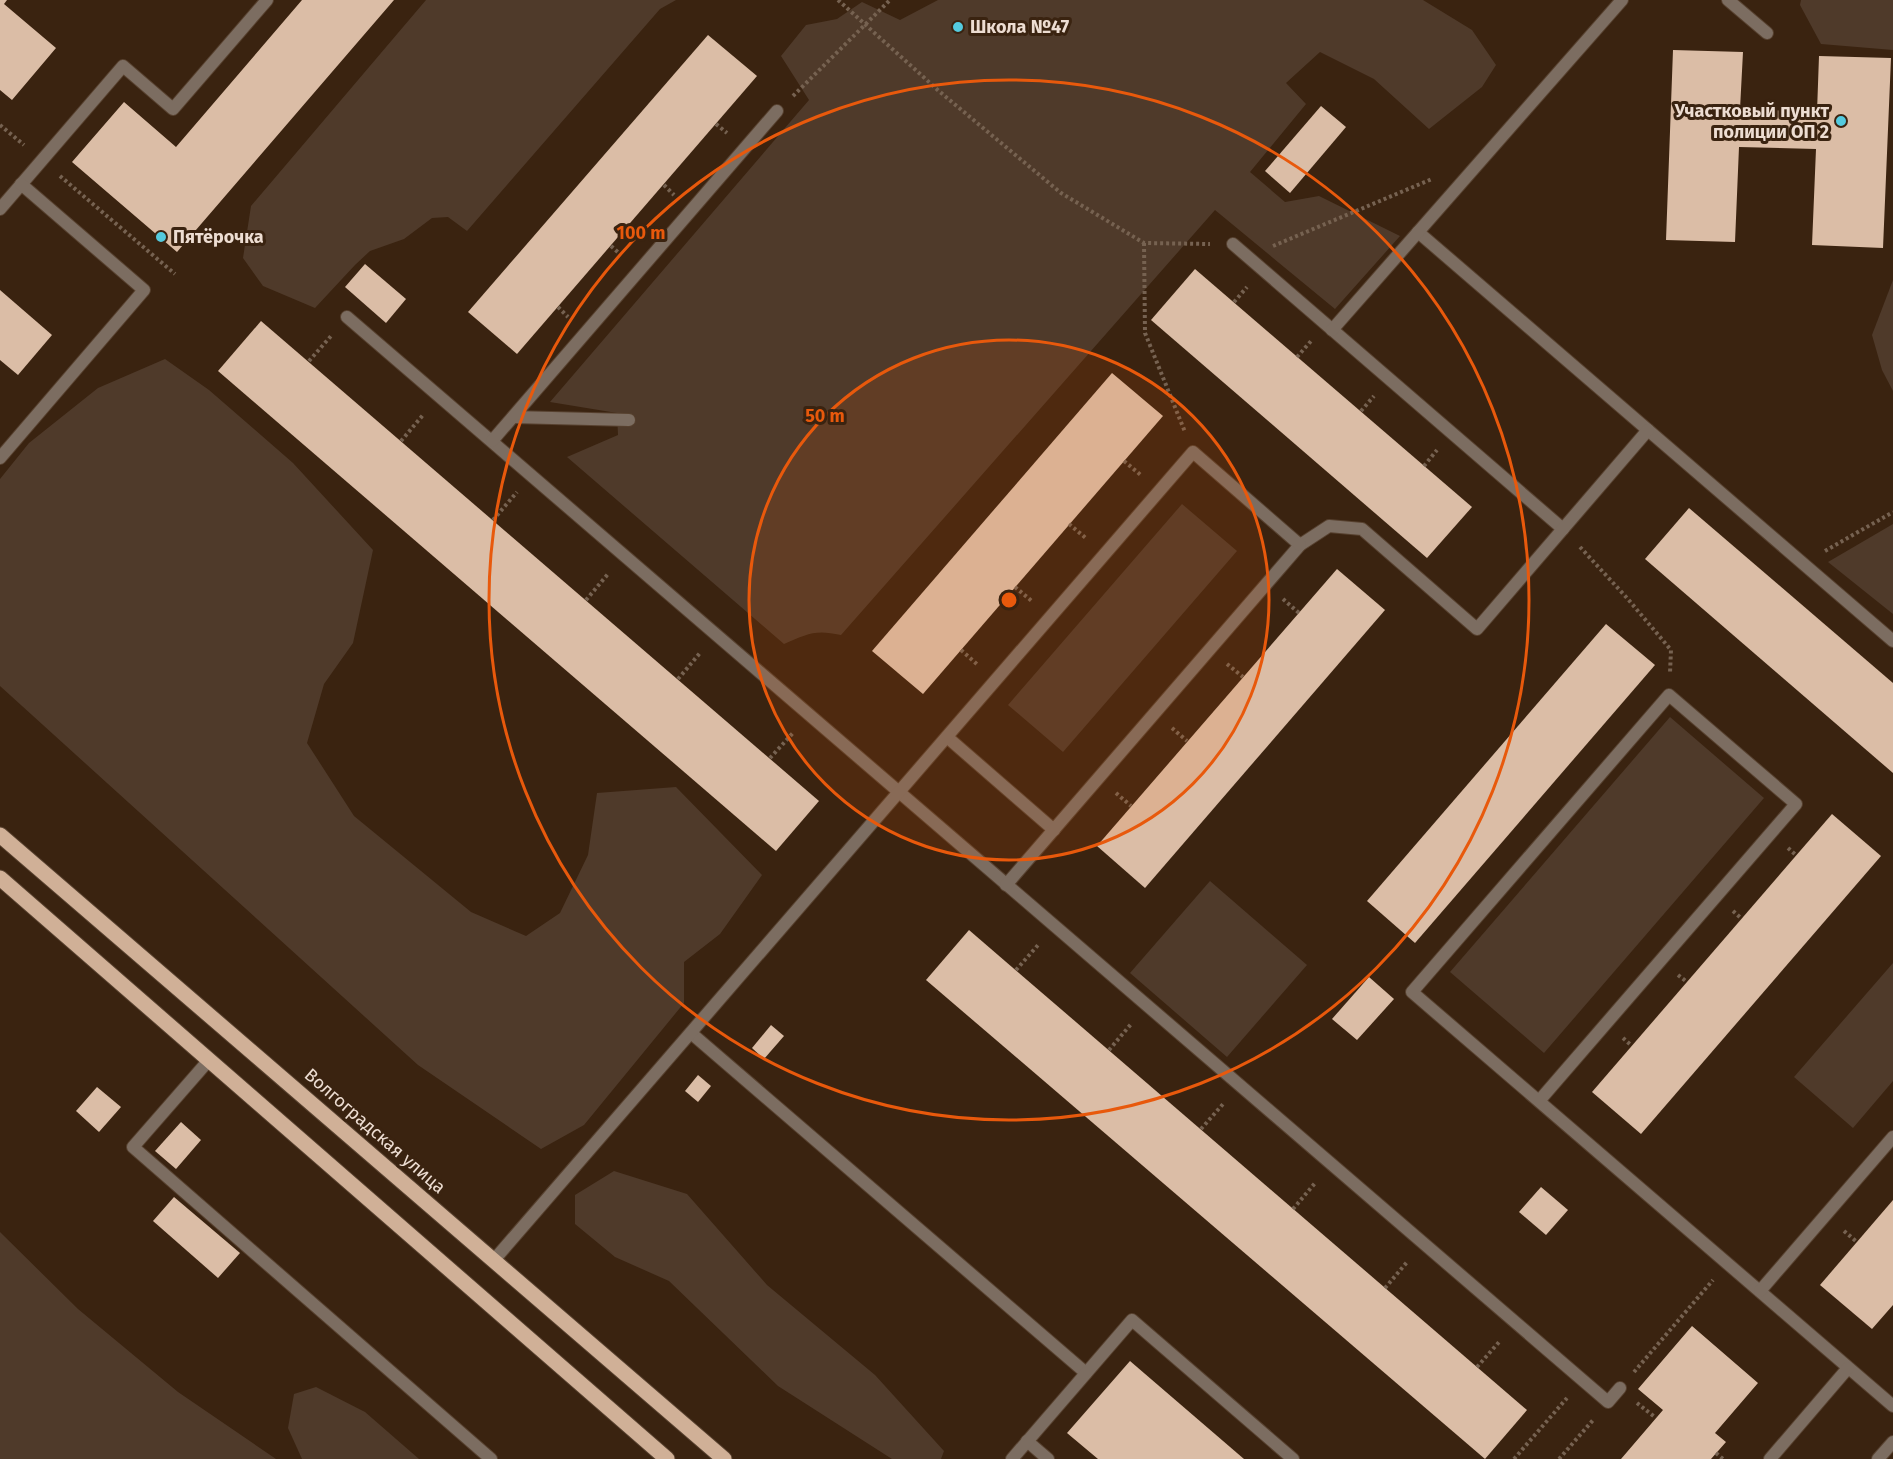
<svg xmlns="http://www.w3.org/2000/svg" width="1893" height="1459" viewBox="0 0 1893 1459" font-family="'Fira Sans',sans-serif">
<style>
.green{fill:#4f3a2a}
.building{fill:#dbbda6}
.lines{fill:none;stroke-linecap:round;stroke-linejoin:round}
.service-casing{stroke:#57412f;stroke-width:14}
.minor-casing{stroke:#57412f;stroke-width:14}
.primary-casing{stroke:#57412f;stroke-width:17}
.path{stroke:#766251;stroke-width:4;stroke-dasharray:3 3;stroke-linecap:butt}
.service{stroke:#7c6d61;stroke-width:12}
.minor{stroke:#7c6d61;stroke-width:12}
.primary{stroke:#d0b097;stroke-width:15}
.ring{fill:none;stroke:#e8590c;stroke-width:3}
.poi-dot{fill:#54cade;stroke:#3a2310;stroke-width:2}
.labels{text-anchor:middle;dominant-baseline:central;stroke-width:6;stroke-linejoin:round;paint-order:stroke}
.poi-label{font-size:18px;font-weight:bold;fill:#edddd2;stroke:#3a2310;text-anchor:start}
.street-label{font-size:18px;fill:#edddd2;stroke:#3a2310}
.centre{fill:#e8590c;stroke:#3a2310;stroke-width:3}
.ring-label{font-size:18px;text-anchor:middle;font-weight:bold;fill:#e8590c;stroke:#3a2310;stroke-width:6;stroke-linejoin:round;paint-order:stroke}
</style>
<rect width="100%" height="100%" fill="#3a2310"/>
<!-- green -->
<g class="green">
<path d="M426 0H676L660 9 467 231 448 217 432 218 404 239 370 251 355 265 315 308 263 286 243 258 251 206Z"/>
<path d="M938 0H1423L1472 30 1496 65 1482 87 1429 129 1374 79 1320 52 1286 83 1306 104 1250 172 1285 202 1319 196 1400 236 1335 309 1215 210 841 635C815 629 807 634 784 644L567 457 618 435 617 413 550 402 809 100 781 56 806 25 837 19 862 2 900 20Z"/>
<path d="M1801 0H1893V50L1821 44 1800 5Z"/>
<path d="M1893 280V391L1882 370 1872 335Z"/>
<path d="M165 359 209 390 293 463 373 550 353 643 324 684 307 743 354 816 471 912 526 936 560 913 588 855 597 793 676 787 762 875 720 934 684 962V1003L584 1125 541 1149 418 1065 0 686V479L29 443 98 388Z"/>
<path d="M1182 504 1237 551 1063 752 1008 705Z"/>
<path d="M1893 524V614L1828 562Z"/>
<path d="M1670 717 1764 798 1544 1053 1450 972Z"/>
<path d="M1210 881 1307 965 1227 1057 1130 973Z"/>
<path d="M1893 963V1081L1853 1128 1794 1077Z"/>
<path d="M614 1171 687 1194 767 1285 875 1375 944 1451 941 1459H892L778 1386 669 1281 615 1257 575 1224V1195Z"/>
<path d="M0 1232 78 1309 178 1392 276 1459H0Z"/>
<path d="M316 1387 365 1412 419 1459H302L288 1428 294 1394Z"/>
</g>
<!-- building -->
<g class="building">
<path d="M0 0H7L4 4 56 48 12 100 0 90Z"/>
<path d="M302 0H394L177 252 72 162 124 102 176 147Z"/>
<path d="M708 35 757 76 517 354 468 312Z"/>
<path d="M1673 50 1743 52 1740 109 1817 112 1819 56 1891 58 1883 248 1812 245 1816 149 1739 147 1735 242 1666 240Z"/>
<path d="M1321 106 1346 127 1290 193 1265 171Z"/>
<path d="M365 264 406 299 386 323 345 287Z"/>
<path d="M1195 269 1472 507 1427 558 1151 320Z"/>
<path d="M0 290 52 335 18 375 0 360Z"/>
<path d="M261 321 819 801 776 851 218 371Z"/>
<path d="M1112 373 1163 416 923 694 872 651Z"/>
<path d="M1689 508 1893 683V773L1645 559Z"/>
<path d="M1337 569 1385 610 1145 888 1097 846Z"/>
<path d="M1606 624 1655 665 1415 943 1367 901Z"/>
<path d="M1832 814 1881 856 1641 1134 1592 1092Z"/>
<path d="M969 930 1527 1410 1485 1459 926 980Z"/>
<path d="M1369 977 1394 999 1357 1040 1332 1019Z"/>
<path d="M771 1025 784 1036 764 1059 752 1048Z"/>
<path d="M698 1075 711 1086 698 1102 685 1091Z"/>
<path d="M97 1087 121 1107 99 1132 76 1111Z"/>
<path d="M181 1122 201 1140 176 1169 155 1151Z"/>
<path d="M1541 1187 1568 1210 1546 1235 1519 1212Z"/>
<path d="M174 1197 240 1253 218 1278 153 1221Z"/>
<path d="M1893 1200V1305L1872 1329 1820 1285Z"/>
<path d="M1692 1326 1758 1383 1715 1433 1726 1442 1711 1459H1621L1663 1410 1638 1389Z"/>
<path d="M1130 1361 1244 1459H1098L1067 1433Z"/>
</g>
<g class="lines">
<!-- service casing -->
<g class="service-casing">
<g id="service">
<path d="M1728 0 1767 33"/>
<path d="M0 209 123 66 173 109 267 0"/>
<path d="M1418 232 1893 641"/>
<path d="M1233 244 1563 529"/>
<path d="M347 317 1608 1402 1620 1388"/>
<path d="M1332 330 1622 0"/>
<path d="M513 417 629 420"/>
<path d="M492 441 777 111"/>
<path d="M0 458 144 290 21 184"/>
<path d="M947 737 1054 830"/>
<path d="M1006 885 1300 545 1329 526 1362 529 1477 629 1648 430"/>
<path d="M691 1033 1086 1373"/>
<path d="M209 1060 133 1147 491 1459"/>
<path d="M1539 1101 1796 804 1669 695 1412 992 1893 1406"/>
<path d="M494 1260 1193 452 1300 545"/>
<path d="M1760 1291 1893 1137"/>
<path d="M1027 1441 1048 1459"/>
<path d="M1012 1459 1132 1320 1293 1459"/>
<path d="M1770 1459 1848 1368"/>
</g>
</g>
<!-- minor casing -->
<g class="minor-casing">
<path id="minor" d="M1878 1459 1893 1442"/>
</g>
<!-- primary casing -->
<g class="primary-casing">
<g id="primary">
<path d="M0 835 724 1459"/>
<path d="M0 878 667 1459"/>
</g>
</g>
<!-- path -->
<g class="path">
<path d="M838 0 940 92 1061 193 1144 243 1210 244"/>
<path d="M793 96 890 0"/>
<path d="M716 124 727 133"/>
<path d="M0 125 24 145"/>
<path d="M60 176 175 274"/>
<path d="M664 185 674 195"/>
<path d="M1144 243 1145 333 1185 432"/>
<path d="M611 246 621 255"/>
<path d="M1273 246 1432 179"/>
<path d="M1234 302 1247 287"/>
<path d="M558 307 568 317"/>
<path d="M1297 357 1311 341"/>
<path d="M309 361 331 336"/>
<path d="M1361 411 1374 396"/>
<path d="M401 441 423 415"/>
<path d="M1124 461 1142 476"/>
<path d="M1424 466 1437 450"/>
<path d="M493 520 517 492"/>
<path d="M1069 524 1087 539"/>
<path d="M1580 547 1627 598 1671 650 1670 673"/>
<path d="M1825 551 1893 512"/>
<path d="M1015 587 1033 602"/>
<path d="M1283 599 1299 613"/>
<path d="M586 600 608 574"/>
<path d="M961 650 978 665"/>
<path d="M1227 664 1243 677"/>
<path d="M678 679 700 653"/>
<path d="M1172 728 1187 741"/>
<path d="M770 758 793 733"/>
<path d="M1116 793 1131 806"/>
<path d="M1788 848 1797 856"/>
<path d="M1733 911 1742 919"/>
<path d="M1016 970 1039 944"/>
<path d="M1678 975 1687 982"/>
<path d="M1623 1038 1632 1046"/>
<path d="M1109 1050 1132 1023"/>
<path d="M1201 1129 1224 1103"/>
<path d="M1293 1209 1316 1182"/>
<path d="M1844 1231 1857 1242"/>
<path d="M1385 1288 1408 1261"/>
<path d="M1477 1367 1500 1341"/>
<path d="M1634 1372 1713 1280"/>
<path d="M1637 1403 1656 1418"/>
<path d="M1716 1453 1723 1459"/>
<path d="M1514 1459 1567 1398"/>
<path d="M1559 1459 1594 1419"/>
</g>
<!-- service -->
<use href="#service" class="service"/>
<!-- minor -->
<use href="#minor" class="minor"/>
<!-- primary -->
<use href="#primary" class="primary"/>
</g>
<!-- distance rings -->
<circle cx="1009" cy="600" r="260" fill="#e8590c" fill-opacity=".12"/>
<g class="ring">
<circle cx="1009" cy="600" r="260"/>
<circle cx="1009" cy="600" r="520"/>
</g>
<!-- markers -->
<g class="poi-dot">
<circle cx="958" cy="27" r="6"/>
<circle cx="1841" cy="121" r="6"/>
<circle cx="161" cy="237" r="6"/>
</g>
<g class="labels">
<!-- poi labels -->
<g class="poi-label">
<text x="970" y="27">Школа №47</text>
<text x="1829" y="111" text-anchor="end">Участковый пункт<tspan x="1829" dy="21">полиции ОП 2</tspan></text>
<text x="173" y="237">Пятёрочка</text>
</g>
<!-- street labels -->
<g class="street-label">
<text transform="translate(375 1131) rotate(41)">Волгоградская улица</text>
</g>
</g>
<circle cx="1009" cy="600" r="9" class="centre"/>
<g class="ring-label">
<text x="641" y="239">100 m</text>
<text x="825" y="422">50 m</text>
</g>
</svg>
